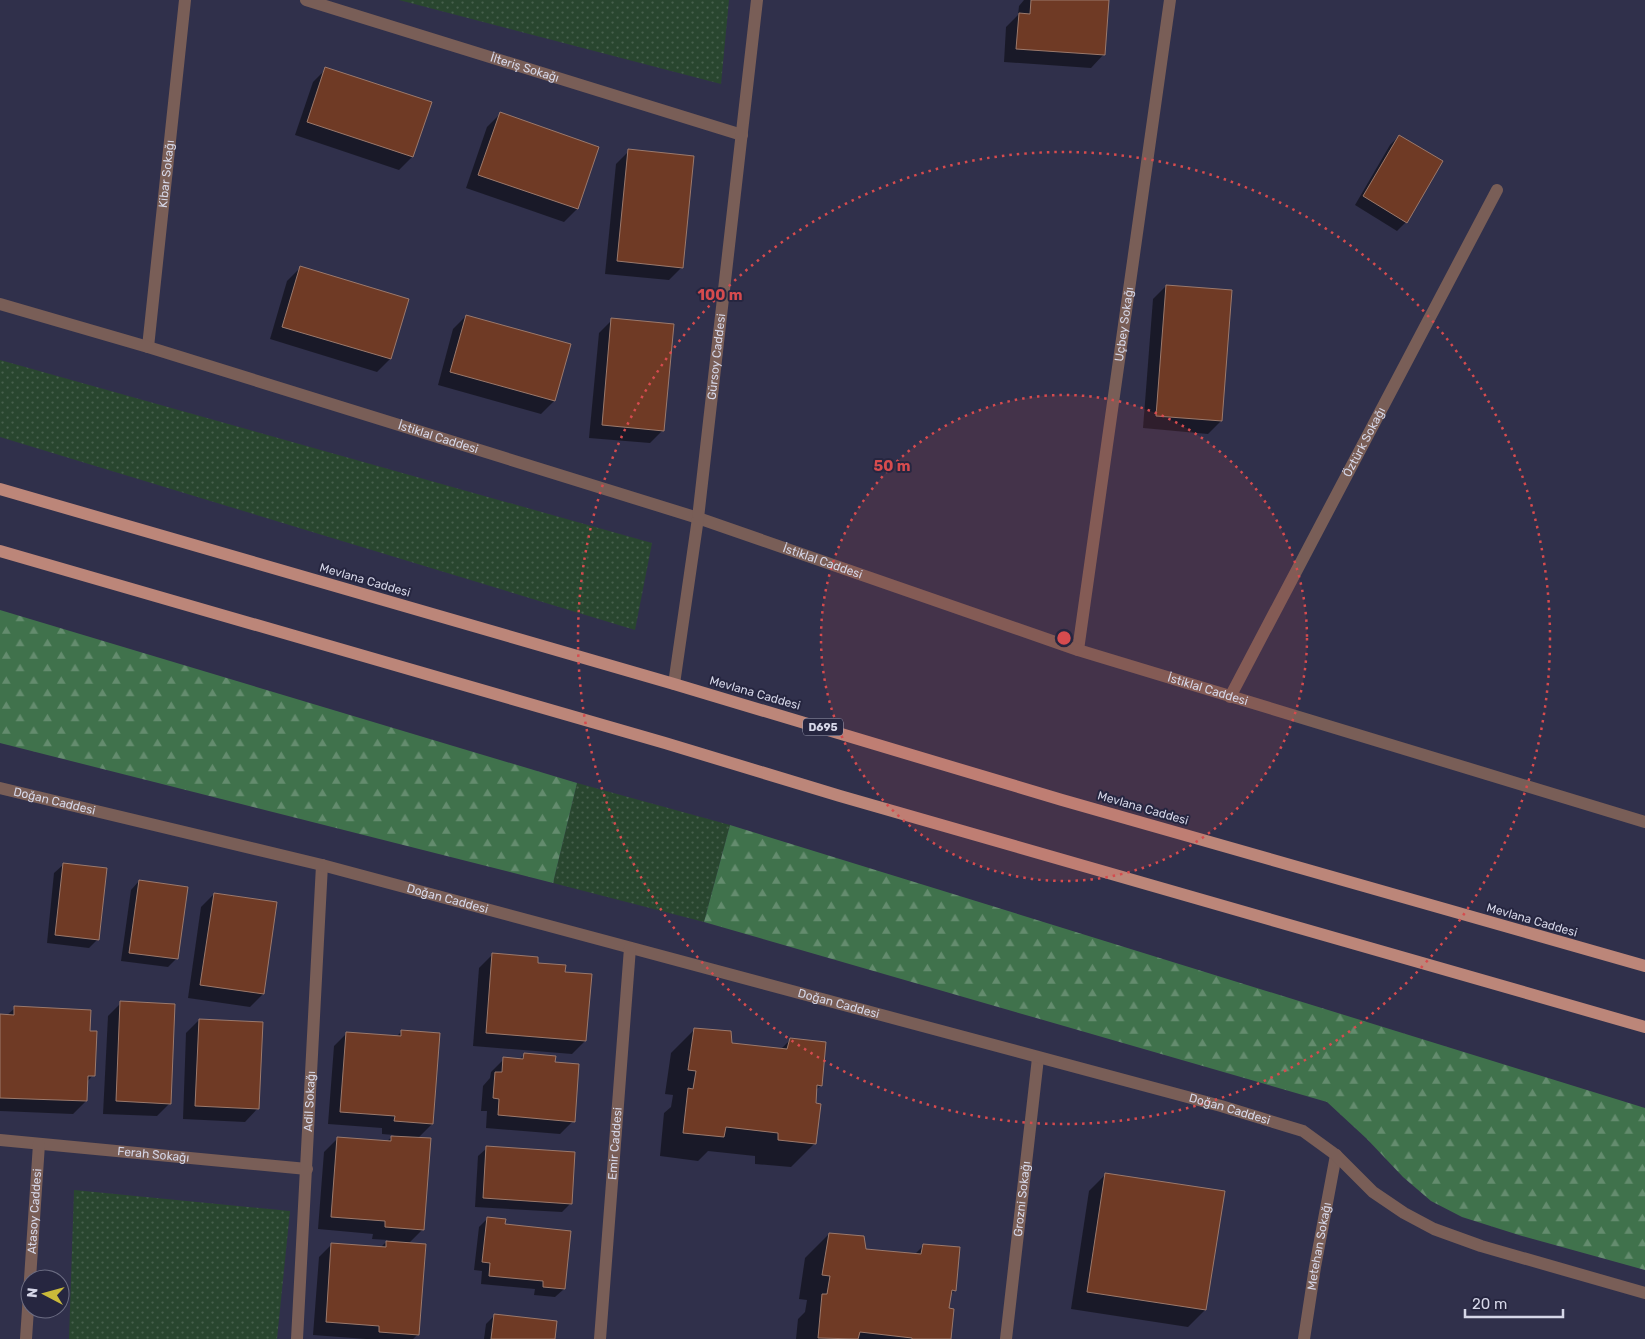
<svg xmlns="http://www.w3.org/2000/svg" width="1645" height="1339" viewBox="0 0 1645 1339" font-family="Rubik,sans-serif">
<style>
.green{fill:url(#green-dots)}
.forest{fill:url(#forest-firs)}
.shadow{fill:#0007}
.building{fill:#6f3a25;stroke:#9b796c}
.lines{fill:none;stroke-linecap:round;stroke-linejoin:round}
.minor{stroke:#795e57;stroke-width:12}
.tertiary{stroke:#795e57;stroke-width:12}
.primary{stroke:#bc8679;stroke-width:12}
.ring{fill:none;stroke:#d64b4e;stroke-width:2.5;stroke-dasharray:2.5 5}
.labels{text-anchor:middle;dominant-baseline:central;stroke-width:4;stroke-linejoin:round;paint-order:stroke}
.shield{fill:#262640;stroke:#a1a2b6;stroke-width:1}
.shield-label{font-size:11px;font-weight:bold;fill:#d6d7e8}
.street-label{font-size:12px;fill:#d6d7e8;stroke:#262640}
.centre{fill:#d64b4e;stroke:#262640;stroke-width:2.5}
.ring-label{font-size:15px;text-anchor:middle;font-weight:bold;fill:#d64b4e;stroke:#262640;stroke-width:4;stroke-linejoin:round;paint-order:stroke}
</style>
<defs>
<pattern id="green-dots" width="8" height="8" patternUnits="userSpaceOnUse" patternTransform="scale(1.25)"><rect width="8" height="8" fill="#29462f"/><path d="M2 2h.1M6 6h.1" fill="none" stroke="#47604d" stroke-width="1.8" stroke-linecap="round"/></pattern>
<pattern id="forest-firs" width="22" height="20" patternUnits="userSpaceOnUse" patternTransform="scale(1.25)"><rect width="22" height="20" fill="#40724c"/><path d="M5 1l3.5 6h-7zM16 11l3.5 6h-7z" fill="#648c6e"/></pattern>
</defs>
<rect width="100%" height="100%" fill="#30304b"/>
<!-- green -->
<g class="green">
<path d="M399 0H729L721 84Z"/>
<path d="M0 360 652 543 635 630 0 437Z"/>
<path d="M577 783 730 825 704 922 553 883Z"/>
<path d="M74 1190 290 1211 277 1339H69Z"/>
</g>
<!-- forest -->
<g class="forest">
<path d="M0 610 577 783 553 883 0 743Z"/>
<path d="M730 825 1645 1108V1270L1522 1236 1462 1217 1431 1201 1403 1177 1367 1139 1327 1102 704 922Z"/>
</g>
<!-- shadow -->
<g class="shadow">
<path d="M1024 0H1108L1104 54 1091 68 1004 62 1006 27 1018 15 1019 6Z"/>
<path d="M326 69 412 157 399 170 295 135 313 82Z"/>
<path d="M500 114 598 148 577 209 564 222 466 188 487 127Z"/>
<path d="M1399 136 1406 222 1397 231 1355 205 1390 145Z"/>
<path d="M629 151 682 267 669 280 605 274 616 164Z"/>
<path d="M300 268 407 300 390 359 377 372 270 339 287 281Z"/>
<path d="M1166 286 1221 421 1208 434 1143 428 1153 299Z"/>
<path d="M466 316 569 345 554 401 541 414 438 385 453 329Z"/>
<path d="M612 320 663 430 650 443 589 438 599 333Z"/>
<path d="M63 865 98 939 89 948 47 943 54 873Z"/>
<path d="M139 881 177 958 168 967 121 961 131 890Z"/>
<path d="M214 894 263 994 250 1007 188 998 201 907Z"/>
<path d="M492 955 536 964 564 973 585 1041 572 1054 473 1046 479 968Z"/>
<path d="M121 1003 170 1103 157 1116 103 1114 108 1016Z"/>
<path d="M15 1008 89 1032 93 1075 87 1082 86 1101 73 1114 0 1111V1016H6Z"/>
<path d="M199 1020 258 1108 245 1122 183 1119 186 1033Z"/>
<path d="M695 1029 731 1044 780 1050 790 1040 821 1085 816 1090 815 1143 791 1167 755 1164V1156L708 1151 698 1161 660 1156 664 1113 671 1107 673 1095 665 1094 671 1053Z"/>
<path d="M401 1032 432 1124 417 1139 423 1229 408 1244 418 1334 413 1339H366L313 1335 319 1257 332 1244 381 1247 388 1240 372 1239 373 1234 318 1229 324 1152 337 1139 386 1142 394 1135 382 1134V1128L328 1124 334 1046 347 1033 396 1037Z"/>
<path d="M524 1055 554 1063 573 1121 560 1134 486 1128 487 1111H481L483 1086 490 1078 491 1072 504 1059 519 1060Z"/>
<path d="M487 1148 571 1203 562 1212 475 1207 478 1156Z"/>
<path d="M1106 1174 1205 1310 1188 1327 1071 1309 1089 1191Z"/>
<path d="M487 1219 504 1225 564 1289 555 1297 534 1295 535 1289 481 1284 482 1271 474 1270 479 1227Z"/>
<path d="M829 1234 865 1250 914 1255 924 1245 955 1290 950 1295 948 1309 950 1339H796L798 1319 805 1312 807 1300 799 1299 805 1258Z"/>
<path d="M495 1315 554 1339H484L486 1324Z"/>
</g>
<!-- building -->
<g class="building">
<path d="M1031 0H1109L1105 55 1016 49 1019 13 1030 14Z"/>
<path d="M325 67 432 102 413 157 307 122Z"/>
<path d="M500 112 599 147 578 209 478 175Z"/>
<path d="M1399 135 1443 161 1407 223 1363 196Z"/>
<path d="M628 149 694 156 683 268 617 261Z"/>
<path d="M300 266 409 299 391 359 282 327Z"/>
<path d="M1166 285 1232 290 1222 421 1156 416Z"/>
<path d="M466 315 571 344 555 401 450 372Z"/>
<path d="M611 318 674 324 664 431 602 425Z"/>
<path d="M63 863 107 868 99 940 55 935Z"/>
<path d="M139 880 188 887 178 959 129 953Z"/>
<path d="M214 893 277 902 264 994 200 985Z"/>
<path d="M492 953 538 957V963L566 965 565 972 592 974 586 1041 486 1033Z"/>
<path d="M120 1001 175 1004 171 1104 116 1101Z"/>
<path d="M14 1006 91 1010 90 1031H97L95 1076H88L87 1101 0 1098V1014L14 1015Z"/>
<path d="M199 1019 263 1022 259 1109 195 1106Z"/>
<path d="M694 1028 731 1031 732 1043 787 1049 790 1038 826 1042 822 1086 817 1085 816 1103 821 1104 816 1144 778 1140V1133L726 1127 724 1137 683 1133 688 1088 693 1089 696 1071 688 1070Z"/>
<path d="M401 1030 440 1033 433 1124 394 1121 395 1116 340 1112 346 1032 401 1036Z"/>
<path d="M524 1053 556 1056 555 1062 579 1064 575 1122 498 1115 499 1099 493 1098 495 1072H502L503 1057 523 1059Z"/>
<path d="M391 1136 431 1138 424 1230 385 1227V1221L331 1217 337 1137 391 1141Z"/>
<path d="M486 1146 575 1152 572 1204 483 1198Z"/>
<path d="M1105 1173 1225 1191 1206 1310 1087 1292Z"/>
<path d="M487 1217 506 1219 505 1224 571 1231 565 1289 543 1287V1281L489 1276 490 1263 482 1262Z"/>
<path d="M829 1233 864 1236 866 1249 921 1254 923 1244 960 1247 956 1291 952 1290 949 1308 954 1309 951 1339H912V1338L860 1332 858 1339 818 1338 822 1294H827L830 1276 822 1275Z"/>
<path d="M386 1241 426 1244 419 1335 379 1332V1326L326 1322 331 1243 386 1247Z"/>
<path d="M494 1314 557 1321 555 1339H491Z"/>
</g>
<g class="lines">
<!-- minor -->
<g class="minor">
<path id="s1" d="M306 0 742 135"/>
<path id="s2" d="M148 347 185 0"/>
<path id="s3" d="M1078 650 1170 0"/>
<path id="s4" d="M1230 697 1497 190"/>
<path id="s5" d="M0 1140 307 1169"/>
<path id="s6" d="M297 1339 322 865"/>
<path id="s7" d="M1006 1339 1038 1058"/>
<path id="s8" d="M1304 1339 1315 1267 1336 1155"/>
</g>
<!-- tertiary -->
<g class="tertiary">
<path id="s9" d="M0 304 148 347 698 518 1078 650 1645 822"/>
<path id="s10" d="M674 684 698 518 757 0"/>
<path id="s11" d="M0 788 322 865 1221 1106 1303 1131 1336 1155 1373 1192 1404 1213 1434 1229 1481 1246 1645 1293"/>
<path id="s12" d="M26 1339 39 1144"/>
<path id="s13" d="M600 1339 630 948"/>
</g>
<!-- primary -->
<g class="primary">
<path d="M0 489 674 684 1062 800 1645 966"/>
<path d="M0 551 665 743 840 796 1645 1027"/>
</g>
</g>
<!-- distance rings -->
<circle cx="1064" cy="638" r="243" fill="#d64b4e" fill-opacity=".12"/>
<g class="ring">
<circle cx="1064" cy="638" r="243"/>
<circle cx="1064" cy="638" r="486"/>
</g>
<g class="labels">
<!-- shield labels -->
<rect class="shield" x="803" y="718.5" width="40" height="17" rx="4"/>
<g class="shield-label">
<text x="823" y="727">D695</text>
</g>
<!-- street labels -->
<g class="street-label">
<text stroke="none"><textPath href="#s1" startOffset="229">İlteriş Sokağı</textPath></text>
<text stroke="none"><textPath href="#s2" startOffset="174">Kibar Sokağı</textPath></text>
<text stroke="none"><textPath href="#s3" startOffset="329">Uçbey Sokağı</textPath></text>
<text stroke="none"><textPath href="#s10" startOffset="330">Gürsoy Caddesi</textPath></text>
<text stroke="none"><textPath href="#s9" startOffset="458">İstiklal Caddesi</textPath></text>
<text stroke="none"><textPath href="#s4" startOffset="288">Öztürk Sokağı</textPath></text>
<text stroke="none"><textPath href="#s9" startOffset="862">İstiklal Caddesi</textPath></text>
<text transform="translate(365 580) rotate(16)">Mevlana Caddesi</text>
<text stroke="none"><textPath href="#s9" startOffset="1268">İstiklal Caddesi</textPath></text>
<text transform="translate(755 693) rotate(16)">Mevlana Caddesi</text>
<text stroke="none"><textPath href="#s11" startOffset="56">Doğan Caddesi</textPath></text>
<text transform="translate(1143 808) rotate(16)">Mevlana Caddesi</text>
<text stroke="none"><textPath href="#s11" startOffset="461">Doğan Caddesi</textPath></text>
<text transform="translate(1532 920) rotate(16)">Mevlana Caddesi</text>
<text stroke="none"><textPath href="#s11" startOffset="866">Doğan Caddesi</textPath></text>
<text stroke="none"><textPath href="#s6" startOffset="238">Adil Sokağı</textPath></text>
<text stroke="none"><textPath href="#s11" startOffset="1271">Doğan Caddesi</textPath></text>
<text stroke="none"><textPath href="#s13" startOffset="196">Emir Caddesi</textPath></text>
<text stroke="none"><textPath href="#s5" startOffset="154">Ferah Sokağı</textPath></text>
<text stroke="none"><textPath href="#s7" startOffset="141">Grozni Sokağı</textPath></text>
<text stroke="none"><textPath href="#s12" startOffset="128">Atasoy Caddesi</textPath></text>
<text stroke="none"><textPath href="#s8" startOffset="94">Metehan Sokağı</textPath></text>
</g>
</g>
<circle cx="1064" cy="638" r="8" class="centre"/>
<g class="ring-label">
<text x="720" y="300">100 m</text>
<text x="892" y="471">50 m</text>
</g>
<!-- north arrow -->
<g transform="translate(45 1294) rotate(276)"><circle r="24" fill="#262640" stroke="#6c6d83"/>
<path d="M0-4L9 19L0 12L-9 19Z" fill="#caba3a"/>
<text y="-8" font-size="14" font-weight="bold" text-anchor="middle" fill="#d6d7e8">N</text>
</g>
<!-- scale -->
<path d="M1465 1309v8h98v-8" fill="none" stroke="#d6d7e8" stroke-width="2.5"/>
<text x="1472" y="1309" font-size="15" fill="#d6d7e8" stroke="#262640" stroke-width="4" paint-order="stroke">20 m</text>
</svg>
